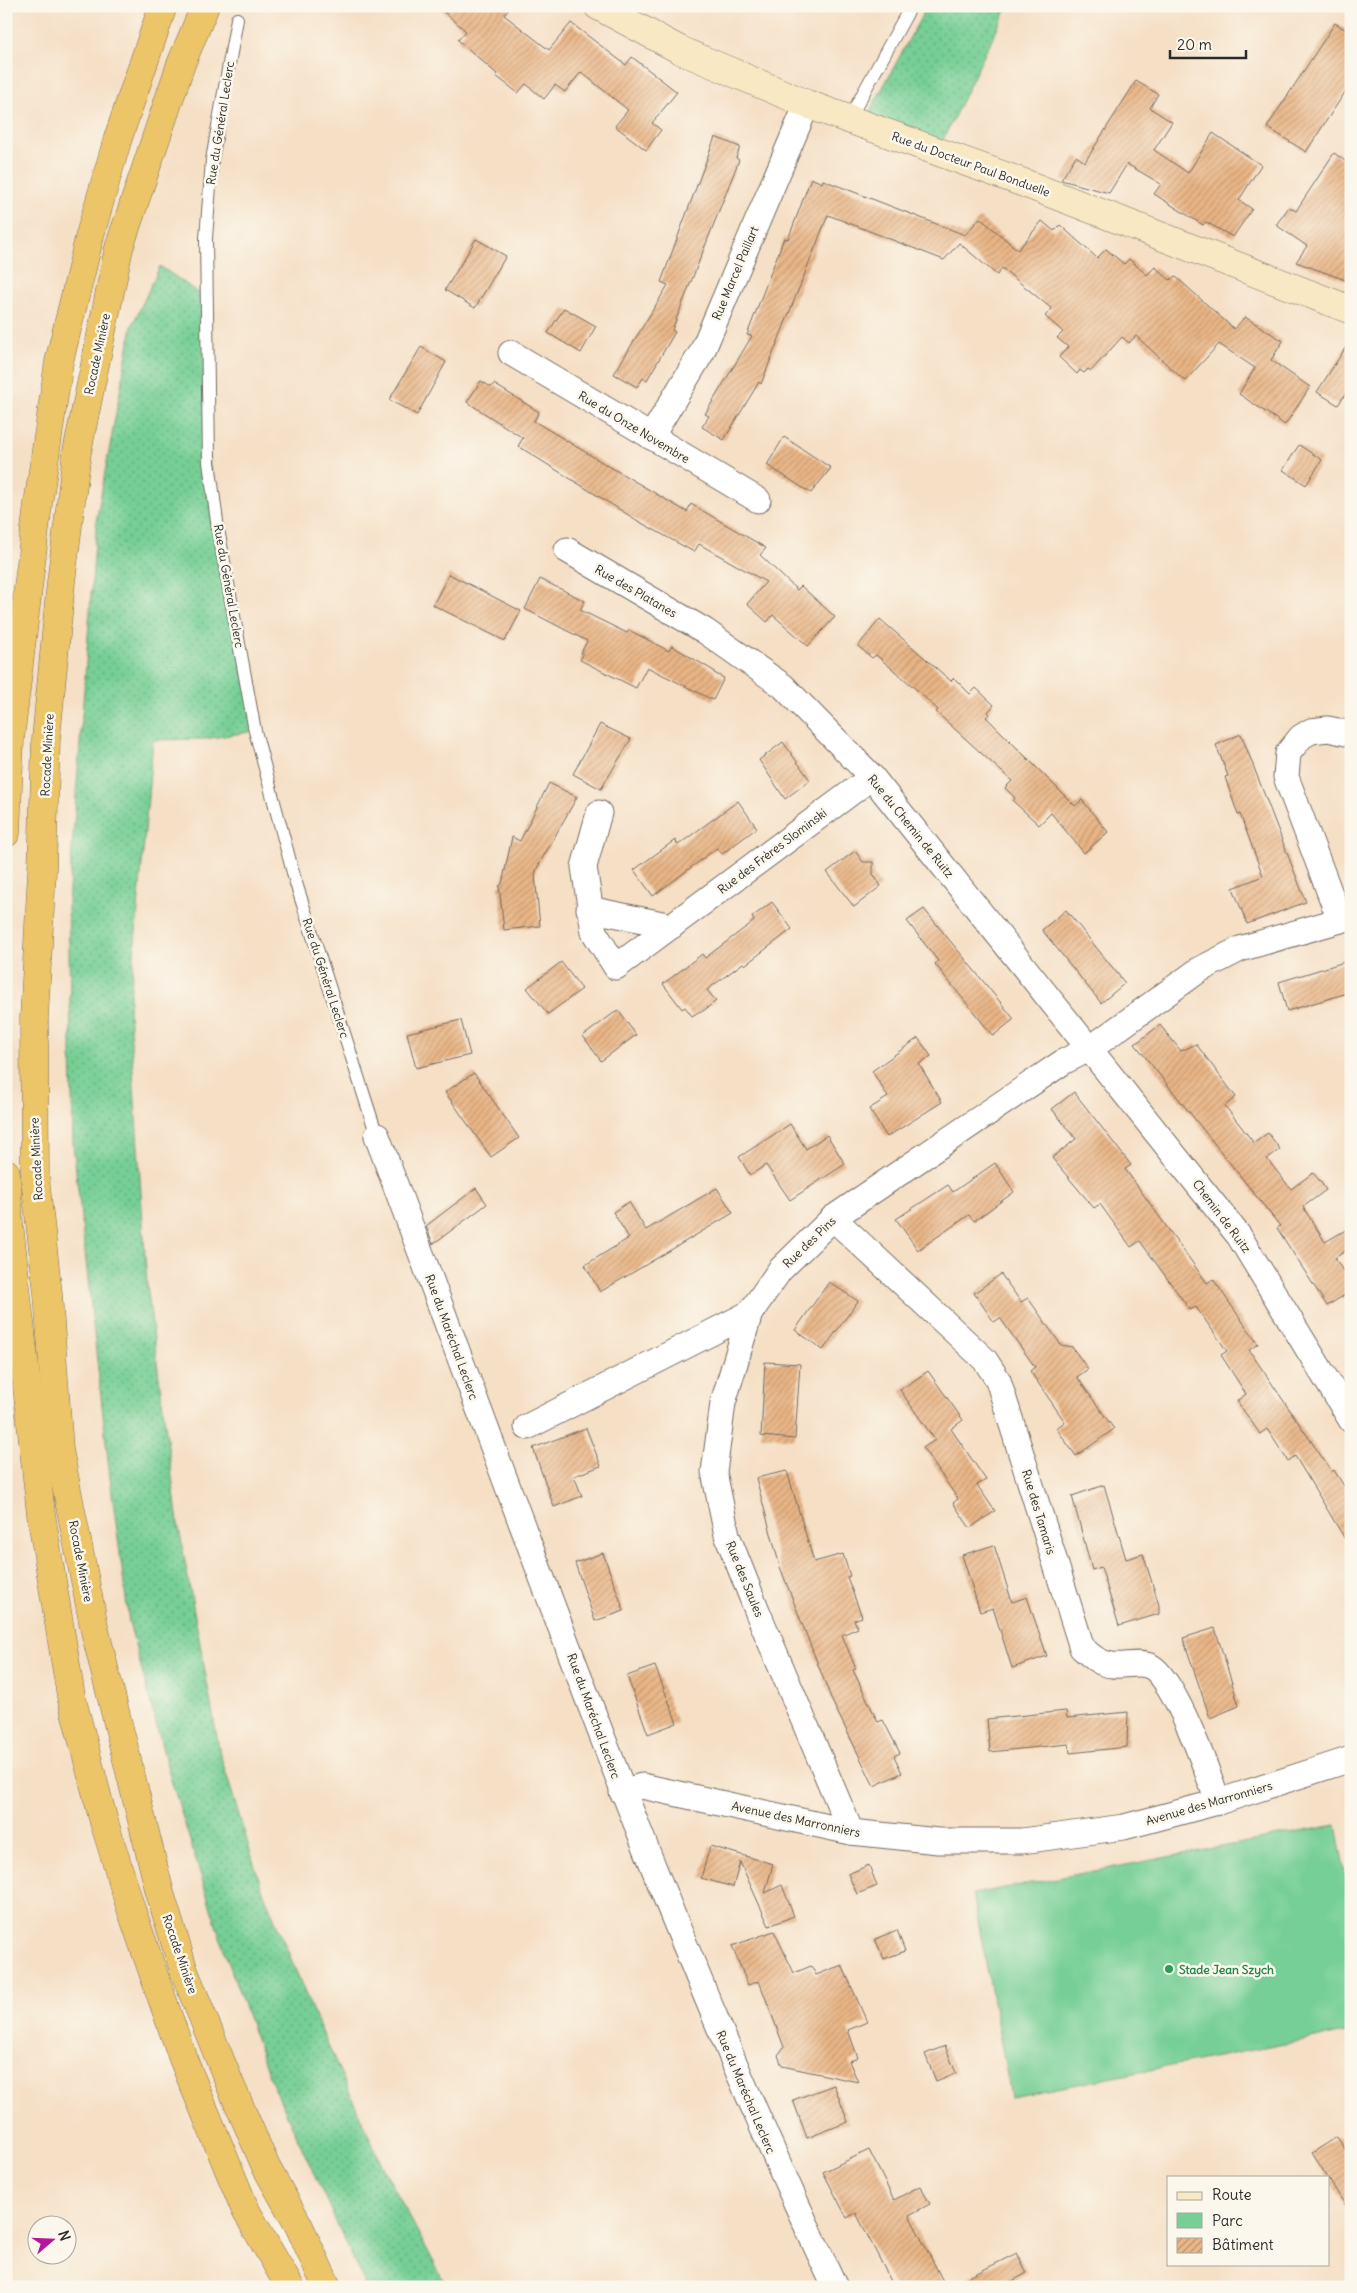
<svg xmlns="http://www.w3.org/2000/svg" width="1357" height="2293" viewBox="0 0 1357 2293" font-family="Delius,sans-serif">
<style>
.grass{fill:url(#grass-dots);stroke:#507d60}
.green{fill:#76cf95;stroke:#507d60}
.building{fill:url(#building-hatch)}
.lines{fill:none;stroke-linecap:round;stroke-linejoin:round}
.lane-casing{stroke:#726a61;stroke-width:14}
.street-casing{stroke:#726a61;stroke-width:27}
.secondary-casing{stroke:#726a61;stroke-width:29}
.highway-casing{stroke:#726a61;stroke-width:29}
.lane{stroke:#fff;stroke-width:12}
.street{stroke:#fff;stroke-width:25}
.secondary{stroke:#f8e8c3;stroke-width:28}
.highway{stroke:#edc569;stroke-width:28}
.leisure-dot{fill:#2e9e5b;stroke:#fbf7ec;stroke-width:2}
.labels{text-anchor:middle;dominant-baseline:central;stroke-width:5;stroke-linejoin:round;paint-order:stroke}
.street-label{font-size:12px;fill:#2b2b2b;stroke:#fbf7ec}
.leisure-label{font-size:12px;font-weight:bold;fill:#27864d;stroke:#fbf7ec;text-anchor:start}
</style>
<defs>
<pattern id="grass-dots" width="8" height="8" patternUnits="userSpaceOnUse" patternTransform="scale(1.25)"><rect width="8" height="8" fill="#76cf95"/><path d="M2 2h.1M6 6h.1" fill="none" stroke="#61a87a" stroke-width="1.8" stroke-linecap="round"/></pattern>
<pattern id="building-hatch" width="6" height="6" patternUnits="userSpaceOnUse" patternTransform="scale(1.25)"><rect width="6" height="6" fill="#eab686"/><path d="M-1 1l2-2M0 6l6-6M5 7l2-2" fill="none" stroke="#be946e"/></pattern>
</defs>
<rect width="100%" height="100%" fill="#fbf7ec"/>
<filter id="ink" filterUnits="userSpaceOnUse"><feTurbulence type="fractalNoise" baseFrequency=".02" numOctaves="2"/><feDisplacementMap in="SourceGraphic" scale="10" xChannelSelector="R" yChannelSelector="G"/><feConvolveMatrix kernelMatrix="1 2 1 2 8 2 1 2 1" color-interpolation-filters="sRGB"/></filter>
<filter id="wash" filterUnits="userSpaceOnUse"><feTurbulence type="fractalNoise" baseFrequency=".0096" numOctaves="4" result="noise"/><feDisplacementMap in="SourceGraphic" scale="20" xChannelSelector="R" yChannelSelector="G"/><feGaussianBlur stdDeviation="1.12" result="paint"/><feColorMatrix in="noise" values="0 0 0 0 0 0 0 0 0 0 0 0 0 0 0 0 0 1.4 0 .05"/><feComposite in="paint" operator="in"/></filter>
<g filter="url(#wash)">
<rect width="100%" height="100%" fill="#f5dfc5"/>
<!-- grass -->
<g class="grass">
<path d="M927 6H1008L937 152 863 124Z"/>
<path d="M160 266 206 298 209 462 255 731 205 739 153 740 129 1010 147 1285 178 1523 220 1754 261 1886 310 2005 385 2171 447 2287H366L269 2076 222 1944 169 1773 129 1622 110 1478 73 1144 68 903 97 516 132 326Z"/>
</g>
<!-- green -->
<path class="green" d="M1336 1825 1351 1907V2031L1011 2097 973 1894Z"/>
<g id="blocks">
<!-- building -->
<g class="building">
<path d="M437 6H511L504 15 549 50 571 23 626 65 632 57 677 92 652 123 661 130 646 150 615 126 628 110 581 72 565 92 555 85 544 99 526 84 518 93 496 76 497 74 458 40 466 31Z"/>
<path d="M1335 23 1351 33V83L1306 152 1267 127Z"/>
<path d="M1136 81 1158 94 1150 108 1172 122 1154 150 1188 173 1213 133 1261 165 1239 200 1252 209 1233 237 1206 222 1203 225 1154 194 1161 184 1127 164 1109 193 1061 180 1076 156 1085 162Z"/>
<path d="M715 137 740 147 736 158 739 160 672 330 675 332 647 380 643 378 637 387 614 374 668 285 661 282Z"/>
<path d="M1334 153 1351 165V282L1296 262 1307 246 1276 225 1289 207 1296 211Z"/>
<path d="M811 178 822 183 823 180 965 235 980 218 1018 250 1042 221 1054 231 1060 225 1097 258 1106 249 1124 264 1129 259 1147 275 1155 267 1170 280 1175 276 1234 329 1245 317 1283 341 1271 360 1310 387 1285 425 1239 394 1255 368 1219 344 1185 381 1136 336 1129 343 1122 337 1091 371 1088 369 1084 373 1080 370 1077 374 1059 357 1068 347 1057 338 1063 332 1045 316 1052 309 1002 268 997 275 959 243 944 260 828 215 761 384 759 382 724 440 702 427 709 416 705 414 752 336 747 335 784 238 788 239 792 229Z"/>
<path d="M476 239 506 256 475 308 445 290Z"/>
<path d="M564 308 596 326 581 353 548 333Z"/>
<path d="M1351 339V386L1338 405 1317 392Z"/>
<path d="M421 347 446 362 417 415 389 400Z"/>
<path d="M481 381 491 387 494 384 539 412 534 421 600 461 687 512 691 504 766 548 760 555 797 590 801 586 835 617 808 646 773 615 767 622 747 604 766 582 699 544 694 552 638 521 518 446 523 438 467 402Z"/>
<path d="M784 437 831 468 811 493 767 465Z"/>
<path d="M1299 445 1322 460 1306 485 1283 470Z"/>
<path d="M449 574 521 611 505 641 433 605Z"/>
<path d="M540 579 585 601 580 610 627 633 629 630 669 651 672 646 714 671V673L724 678 713 700 647 667 636 688 580 660 583 654 581 653 587 641 525 609Z"/>
<path d="M880 619 951 681 954 678 970 694 976 688 994 705 988 712 990 714 986 717 1075 806 1082 800 1108 832 1084 853 1051 813 1039 825 1013 801 1015 798 1005 788 1012 781 936 712 938 710 917 690 876 655 872 658 858 646Z"/>
<path d="M600 724 631 739 601 789 573 774Z"/>
<path d="M1241 734 1306 902 1247 924 1233 888 1263 876 1240 814 1238 815 1225 777 1228 776 1216 745Z"/>
<path d="M783 742 810 780 785 799 759 760Z"/>
<path d="M549 783 577 797 537 868 535 875 540 926 504 930 499 886 502 884 512 837 520 841Z"/>
<path d="M738 801 757 828 722 854 717 848 653 896 634 870 675 840 678 845Z"/>
<path d="M855 851 863 862H873V874L881 886 854 907 827 872Z"/>
<path d="M772 902 792 929 745 965 743 963 707 990 716 1001 703 1011H700L692 1016 685 1007 682 1009 663 984 702 954 705 958 754 921 752 917Z"/>
<path d="M924 909 1014 1019 993 1036 935 964 938 961 907 921Z"/>
<path d="M1066 910 1125 983 1101 1003 1042 930Z"/>
<path d="M1351 960V992L1287 1011 1279 982Z"/>
<path d="M561 962 582 989 548 1014 527 988Z"/>
<path d="M618 1010 636 1035 601 1061 583 1036Z"/>
<path d="M461 1020 470 1055 416 1068 407 1033Z"/>
<path d="M1160 1025 1181 1051 1196 1044 1236 1097 1225 1106 1254 1143 1268 1133 1280 1149 1267 1159 1291 1189 1313 1173 1320 1181 1326 1190 1303 1207 1325 1242 1351 1227V1247L1335 1258 1351 1284V1291L1327 1306 1277 1228 1280 1226 1135 1044Z"/>
<path d="M918 1038 931 1056 919 1064 942 1102 887 1137 869 1109 888 1097 872 1071Z"/>
<path d="M474 1073 519 1138 491 1157 445 1092Z"/>
<path d="M1074 1092 1131 1165 1125 1169 1207 1283 1213 1279 1258 1344 1249 1350 1332 1472 1334 1470 1351 1497V1549L1295 1456 1288 1461 1267 1429 1260 1434 1237 1401 1246 1394 1221 1355 1227 1351 1196 1307 1190 1310 1140 1241 1131 1247 1100 1204 1094 1208 1052 1158 1076 1139 1052 1109Z"/>
<path d="M790 1124 806 1149 827 1135 845 1164 790 1200 766 1165 750 1175 739 1157Z"/>
<path d="M995 1163 1014 1192 974 1221 969 1215 918 1250 896 1219 948 1185 953 1192Z"/>
<path d="M476 1188 487 1204 433 1244 426 1226Z"/>
<path d="M717 1188 733 1213 600 1292 585 1265 629 1238 613 1212 629 1202 646 1230Z"/>
<path d="M1001 1274 1021 1302 1028 1298 1061 1345 1072 1347 1088 1369 1077 1377 1114 1429 1076 1456 1056 1428 1065 1422 1030 1371 1035 1367 1000 1318 994 1322 974 1293Z"/>
<path d="M829 1282 858 1301 823 1350 795 1330Z"/>
<path d="M765 1362 800 1364 795 1439 761 1436Z"/>
<path d="M928 1371 963 1420 951 1429 986 1480 977 1485 995 1511 970 1528 953 1503 958 1499 923 1448 935 1440 900 1390Z"/>
<path d="M586 1428 601 1466 574 1476 582 1496 554 1507 533 1448Z"/>
<path d="M787 1471 814 1562 843 1554 850 1576 847 1577 862 1617 854 1620 858 1628 842 1635 856 1669 853 1670 878 1722 883 1720 900 1753 894 1756 902 1773 874 1786 833 1703 780 1567 756 1478Z"/>
<path d="M1104 1485 1126 1559 1143 1554 1159 1605V1614L1119 1626 1101 1567 1092 1570 1072 1496Z"/>
<path d="M994 1545 1012 1602 1027 1597 1047 1656 1012 1668 993 1608 980 1612 962 1555Z"/>
<path d="M603 1553 624 1611 595 1621 575 1563Z"/>
<path d="M1215 1628 1239 1706 1210 1718 1183 1638Z"/>
<path d="M655 1666 677 1723 648 1734 627 1676Z"/>
<path d="M1066 1711 1067 1718 1128 1712 1127 1747 1070 1753 1069 1744 990 1752 987 1719Z"/>
<path d="M710 1846 773 1864 765 1893 782 1885 794 1916 769 1926 740 1862 733 1887 701 1878Z"/>
<path d="M869 1865 877 1886 857 1894 848 1874Z"/>
<path d="M897 1930 905 1951 884 1959 875 1939Z"/>
<path d="M774 1931 794 1973 811 1966 816 1975 842 1965 867 2022 848 2030 858 2058 849 2061 858 2082 782 2066 778 2055 784 2047 759 1981 748 1985 732 1946Z"/>
<path d="M945 2046 956 2073 936 2081 925 2054Z"/>
<path d="M834 2085 848 2122 807 2138 793 2100Z"/>
<path d="M1337 2137 1351 2158V2214L1312 2153Z"/>
<path d="M869 2150 894 2200 920 2186 930 2204 909 2215 946 2287H894L856 2213 847 2218 823 2172Z"/>
<path d="M1017 2253 1027 2273 1001 2287H949Z"/>
</g>
</g>
</g>
<g filter="url(#ink)">
<use href="#blocks" fill-opacity="0" stroke="#726a61" stroke-width="1"/>
<g class="lines">
<!-- lane casing -->
<g class="lane-casing">
<g id="lane">
<path d="M237 19 212 160 206 238 209 462 218 529 255 731 295 880 377 1136"/>
<path d="M849 119 911 6"/>
</g>
</g>
<!-- street casing -->
<g class="street-casing">
<g id="street">
<path d="M511 353 758 500"/>
<path d="M651 437 702 352 807 104"/>
<path d="M567 550 705 631 783 686 872 777 1239 1236 1351 1420"/>
<path d="M599 813 584 867 594 932 616 967 872 777"/>
<path d="M589 909 672 926"/>
<path d="M1340 920 1286 777 1288 753 1301 737 1311 731 1328 729 1351 734"/>
<path d="M377 1136C523 1523 658 1913 835 2287"/>
<path d="M833 1218 985 1360 998 1380 1082 1648C1091 1656 1100 1664 1112 1665 1125 1667 1136 1661 1150 1666 1174 1676 1209 1776 1218 1802"/>
<path d="M750 1313 723 1403 714 1472 727 1535 758 1613 851 1832"/>
<path d="M527 1427 750 1313 780 1270 833 1218 1063 1062 1091 1048 1199 970 1240 949 1351 917"/>
<path d="M622 1792 642 1786 851 1832 938 1841H1022L1124 1827 1218 1802 1351 1759"/>
</g>
</g>
<!-- secondary casing -->
<g class="secondary-casing">
<path id="secondary" d="M598 6 680 50 807 104 1024 183 1351 310"/>
</g>
<!-- highway casing -->
<g class="highway-casing">
<g id="highway">
<path d="M205 6 181 64 119 248 77 452 61 582 46 739 42 871 34 1018 35 1178 48 1294 59 1450 95 1631 160 1893 184 1971 230 2084 266 2167 299 2226 327 2287"/>
<path d="M6 833 10 739 38 504 59 362 90 235 118 138 163 6"/>
<path d="M6 1173 9 1223 41 1514 71 1696 104 1822 132 1912 183 2059 246 2211 290 2287"/>
</g>
</g>
<!-- lane -->
<use href="#lane" class="lane"/>
<!-- street -->
<use href="#street" class="street"/>
<!-- secondary -->
<use href="#secondary" class="secondary"/>
<!-- highway -->
<use href="#highway" class="highway"/>
</g>
</g>
<!-- markers -->
<circle class="leisure-dot" cx="1169" cy="1969" r="5"/>
<g class="labels">
<!-- street labels -->
<g class="street-label">
<text transform="translate(220 123) rotate(-81)">Rue du Général Leclerc</text>
<text transform="translate(971 164) rotate(20)">Rue du Docteur Paul Bonduelle</text>
<text transform="translate(735 273) rotate(-67)">Rue Marcel Paillart</text>
<text transform="translate(97 354) rotate(-78)">Rocade Minière</text>
<text transform="translate(634 427) rotate(31)">Rue du Onze Novembre</text>
<text transform="translate(229 586) rotate(80)">Rue du Général Leclerc</text>
<text transform="translate(636 591) rotate(30)">Rue des Platanes</text>
<text transform="translate(47 755) rotate(-87)">Rocade Minière</text>
<text transform="translate(911 826) rotate(51)">Rue du Chemin de Ruitz</text>
<text transform="translate(772 851) rotate(-37)">Rue des Frères Slominski</text>
<text transform="translate(326 978) rotate(72)">Rue du Général Leclerc</text>
<text transform="translate(36 1159) rotate(-93)">Rocade Minière</text>
<text transform="translate(1222 1216) rotate(53)">Chemin de Ruitz</text>
<text transform="translate(809 1242) rotate(-44)">Rue des Pins</text>
<text transform="translate(452 1337) rotate(70)">Rue du Maréchal Leclerc</text>
<text transform="translate(1039 1512) rotate(73)">Rue des Tamaris</text>
<text transform="translate(81 1561) rotate(79)">Rocade Minière</text>
<text transform="translate(745 1579) rotate(68)">Rue des Saules</text>
<text transform="translate(594 1716) rotate(70)">Rue du Maréchal Leclerc</text>
<text transform="translate(1209 1803) rotate(-16)">Avenue des Marronniers</text>
<text transform="translate(796 1819) rotate(12)">Avenue des Marronniers</text>
<text transform="translate(180 1954) rotate(71)">Rocade Minière</text>
<text transform="translate(746 2092) rotate(67)">Rue du Maréchal Leclerc</text>
</g>
<!-- leisure labels -->
<g class="leisure-label">
<text x="1179" y="1969">Stade Jean Szych</text>
</g>
</g>
<!-- margin -->
<rect width="1357" height="2293" fill="none" stroke="#fbf7ec" stroke-width="25"/>
<!-- legend -->
<rect x="1167" y="2176" width="162" height="90" fill="#fbf7ec" stroke="#a8a59f"/>
<rect x="1177" y="2192" width="25" height="8" fill="#f8e8c3" stroke="#a8a59f"/>
<text x="1212" y="2200" font-size="15" fill="#2b2b2b">Route</text>
<rect x="1177" y="2213" width="25" height="15" fill="#76cf95" stroke="#a8a59f"/>
<text x="1212" y="2226" font-size="15" fill="#2b2b2b">Parc</text>
<rect x="1177" y="2238" width="25" height="15" fill="url(#building-hatch)" stroke="#a8a59f"/>
<text x="1212" y="2250" font-size="15" fill="#2b2b2b">Bâtiment</text>
<!-- north arrow -->
<g transform="translate(52 2240) rotate(71)"><circle r="24" fill="#fbf7ec" stroke="#a8a59f"/>
<path d="M0-4L9 19L0 12L-9 19Z" fill="#b5179e"/>
<text y="-8" font-size="14" font-weight="bold" text-anchor="middle" fill="#2b2b2b">N</text>
</g>
<!-- scale -->
<path d="M1170 50v8h76v-8" fill="none" stroke="#2b2b2b" stroke-width="2.5"/>
<text x="1177" y="50" font-size="15" fill="#2b2b2b" stroke="#fbf7ec" stroke-width="4" paint-order="stroke">20 m</text>
</svg>
